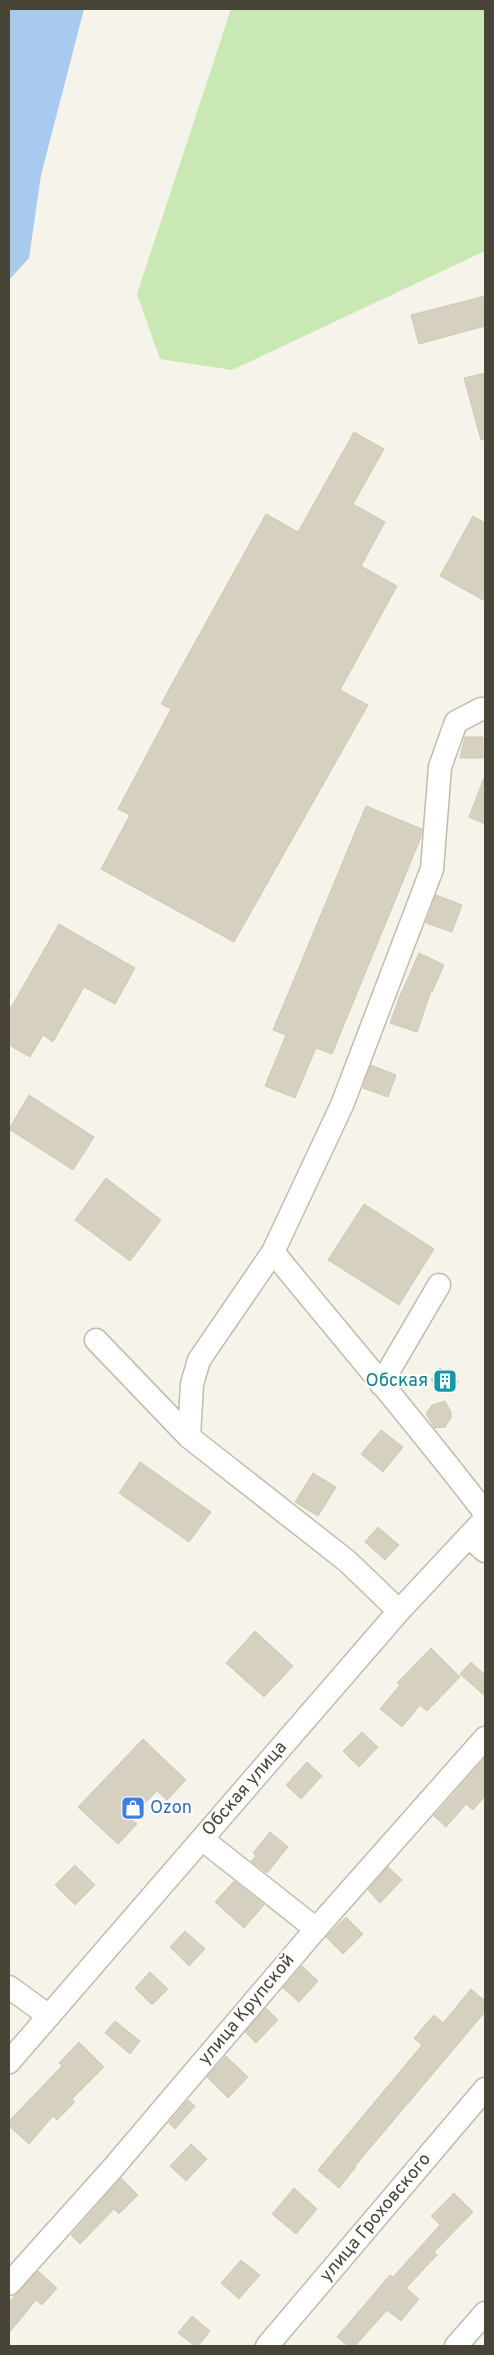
<svg xmlns="http://www.w3.org/2000/svg" width="494" height="2355" viewBox="0 0 494 2355" font-family="Overpass,sans-serif">
<style>
.green{fill:#cae8b4}
.water{fill:#a9caef}
.building{fill:#d6d0c0;stroke:#d1c9b3}
.lines{fill:none;stroke-linecap:round;stroke-linejoin:round}
.minor-casing{stroke:#c0bcad;stroke-width:25}
.minor{stroke:#fff;stroke-width:22}
.labels{text-anchor:middle;dominant-baseline:central;stroke-width:4.5;stroke-linejoin:round;paint-order:stroke}
.culture-label{font-size:18px;fill:#0d838f;stroke:#fff;text-anchor:end}
.street-label{font-size:18px;fill:#494438;stroke:#fff}
.shop-label{font-size:18px;fill:#366cbe;stroke:#fff;text-anchor:start}
</style>
<rect width="100%" height="100%" fill="#f5f3ea"/>
<!-- green -->
<path class="green" d="M231 9H485V251L232 370 160 359 137 294Z"/>
<!-- water -->
<path class="water" d="M9 9H84L41 175 29 258 9 280Z"/>
<!-- building -->
<g class="building">
<path d="M485 296V326L419 344 411 315Z"/>
<path d="M485 373V439L481 440 464 378Z"/>
<path d="M354 432 384 449 353 504 385 522 361 566 397 586 340 690 368 705 234 942 101 869 130 815 118 809 171 709 161 704 266 514 298 532Z"/>
<path d="M473 516 485 523V601L440 576Z"/>
<path d="M465 737H483V758H460Z"/>
<path d="M484 778H485V824L469 817Z"/>
<path d="M366 806 422 829 421 837 332 1054 316 1048 295 1098 265 1086 286 1035 273 1030Z"/>
<path d="M436 895 462 905 452 932 426 923Z"/>
<path d="M59 924 135 968 115 1004 84 987 53 1042 43 1035 30 1057 9 1045V1011Z"/>
<path d="M419 953 444 965 432 992 431 991 417 1032 390 1023 399 998Z"/>
<path d="M371 1065 396 1075 388 1097 363 1088Z"/>
<path d="M29 1095 94 1137 73 1170 9 1129Z"/>
<path d="M106 1178 161 1220 130 1261 75 1220Z"/>
<path d="M364 1204 434 1249 399 1305 328 1260Z"/>
<path d="M440 1368 458 1381 449 1393 431 1380Z"/>
<path d="M445 1401 451 1412V1418L445 1427 435 1428 426 1414 432 1405Z"/>
<path d="M381 1430 403 1447 383 1472 361 1454Z"/>
<path d="M140 1462 211 1512 189 1542 119 1493Z"/>
<path d="M313 1473 336 1487 318 1516 295 1502Z"/>
<path d="M378 1527 399 1545 385 1560 365 1542Z"/>
<path d="M255 1631 293 1666 264 1697 226 1663Z"/>
<path d="M431 1648 460 1677 427 1711 420 1705 402 1727 380 1709 400 1685 397 1683Z"/>
<path d="M471 1662 485 1675V1696L460 1674Z"/>
<path d="M362 1732 378 1747 359 1767 343 1751Z"/>
<path d="M143 1739 186 1780 167 1800 157 1791 130 1818 137 1824 118 1844 78 1807Z"/>
<path d="M485 1758V1796L473 1810 466 1804 446 1827 434 1816Z"/>
<path d="M307 1762 322 1776 301 1799 286 1785Z"/>
<path d="M270 1832 288 1847 267 1873 251 1861 256 1856 253 1853Z"/>
<path d="M75 1865 95 1885 75 1905 55 1885Z"/>
<path d="M388 1867 402 1880 380 1903 368 1890Z"/>
<path d="M234 1881 264 1905 244 1928 215 1902Z"/>
<path d="M346 1917 363 1934 343 1954 326 1937Z"/>
<path d="M185 1931 205 1949 189 1966 170 1947Z"/>
<path d="M302 1966 318 1981 299 2002 283 1988Z"/>
<path d="M150 1972 168 1989 152 2005 135 1988Z"/>
<path d="M471 1989 485 2001V2012L355 2166 356 2167 339 2188 318 2170 422 2045 414 2038 434 2015 443 2023Z"/>
<path d="M266 2008 278 2020 256 2043 245 2032Z"/>
<path d="M115 2021 140 2041 130 2054 105 2033Z"/>
<path d="M79 2042 104 2067 72 2099 75 2102 57 2120 53 2116 29 2144 9 2126V2121L62 2066 59 2063Z"/>
<path d="M226 2056 248 2077 228 2098 207 2077Z"/>
<path d="M188 2100 195 2106 175 2129 169 2123Z"/>
<path d="M191 2144 207 2159 186 2181 170 2166Z"/>
<path d="M121 2178 138 2195 119 2214 114 2209 80 2244 71 2235Z"/>
<path d="M294 2188 317 2209 296 2234 272 2214Z"/>
<path d="M454 2193 473 2212 434 2252 437 2255 406 2288 419 2299 401 2321 387 2310 355 2346H348L337 2337 390 2275 393 2277 440 2225 431 2216Z"/>
<path d="M241 2260 260 2275 239 2299 221 2283Z"/>
<path d="M38 2271 57 2288 42 2305 36 2300 9 2333V2302Z"/>
<path d="M192 2316 210 2331 198 2346H195L178 2333Z"/>
</g>
<g class="lines">
<!-- minor casing -->
<g class="minor-casing">
<g id="minor">
<path d="M273 1252C344 1339 417 1424 485 1513"/>
<path d="M96 1340 189 1437 347 1561 399 1611"/>
<path d="M381 1384 439 1285"/>
<path d="M189 1437 192 1384 199 1360 273 1252 342 1105 432 869 440 767 456 722 481 709H485"/>
<path d="M469 1537 485 1551"/>
<path d="M202 1839 316 1929"/>
<path d="M9 1987 49 2016"/>
<path d="M9 2062 399 1611 485 1519"/>
<path d="M9 2284 112 2169 316 1929 485 1738"/>
<path d="M267 2346 485 2089"/>
<path d="M456 2346 485 2313"/>
</g>
</g>
<!-- minor -->
<use href="#minor" class="minor"/>
</g>
<!-- icons -->
<defs>
<g id="building-square" transform="scale(1.25)"><rect x="-9" y="-9" width="18" height="18" rx="4" fill="#0f9aa8" stroke="#fff"/><path d="M-4-6H4V6H1V3H-1V6H-4ZM-2.5-4.3h1.7v1.8h-1.7ZM.8-4.3h1.7v1.8H.8ZM-2.5-1h1.7V.8h-1.7ZM.8-1h1.7V.8H.8Z" fill="#fff"/></g>
<g id="shop-square" transform="scale(1.25)"><rect x="-9" y="-9" width="18" height="18" rx="4" fill="#3f7fe0" stroke="#fff"/><path d="M-5-2.5h2.3a2.7 3.5 0 0 1 5.4 0H5L5.5 6h-11ZM-1.5-2.5h3a1.5 2.3 0 0 0-3 0Z" fill="#fff"/></g>
</defs>
<g fill-rule="evenodd">
<use href="#building-square" x="445" y="1381"/>
<use href="#shop-square" x="133" y="1808"/>
</g>
<g class="labels">
<!-- culture labels -->
<g class="culture-label">
<text x="428" y="1381">Обская</text>
</g>
<!-- street labels -->
<g class="street-label">
<text transform="translate(245 1789) rotate(-49)">Обская улица</text>
<text transform="translate(247 2010) rotate(-50)">улица Крупской</text>
<text transform="translate(376 2218) rotate(-50)">улица Гроховского</text>
</g>
<!-- shop labels -->
<g class="shop-label">
<text x="150" y="1808">Ozon</text>
</g>
</g>
<!-- border -->
<rect width="494" height="2355" fill="none" stroke="#494438" stroke-width="20"/>
</svg>
